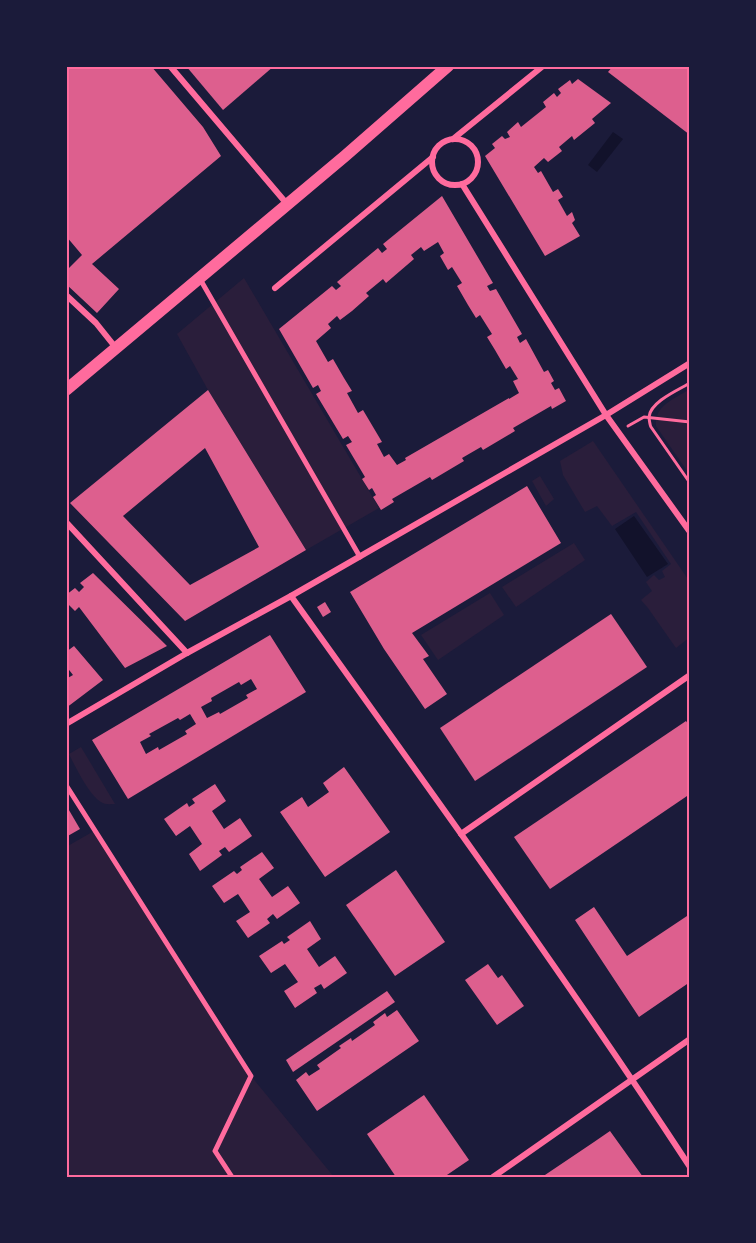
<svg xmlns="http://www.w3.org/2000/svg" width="756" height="1243" viewBox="0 0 756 1243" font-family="Poppins,sans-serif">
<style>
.green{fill:#2a1e3b}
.water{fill:#12122b}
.building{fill:#dd5f8e;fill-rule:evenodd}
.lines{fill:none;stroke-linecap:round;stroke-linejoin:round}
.path{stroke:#ff6b9d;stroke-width:3}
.pedestrian{stroke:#ff6b9d;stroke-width:5}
.minor{stroke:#ff6b9d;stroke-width:6}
.primary{stroke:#ff6b9d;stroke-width:12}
.neatline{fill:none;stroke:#ff6b9d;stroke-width:2}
</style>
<rect width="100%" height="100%" fill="#1b1b3a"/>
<!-- green -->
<g class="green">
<path d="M244 278 379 508 306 550 208 390 177 334Z"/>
<path d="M690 389V475L656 426C654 405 675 399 690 389Z"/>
<path d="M593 441 690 582V637L676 648 648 608 641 600 652 591 646 582 654 575 659 580 665 577 662 571 671 564 636 512 612 526 597 506 585 512 563 475 560 461Z"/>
<path d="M540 476 554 499 546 506 532 481Z"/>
<path d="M574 543 585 560 516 607 502 587Z"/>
<path d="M490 593 504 615 438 660 421 635Z"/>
<path d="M81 747 115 804C110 804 105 805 101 802 89 795 75 766 69 754Z"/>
<path d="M94 831 251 1076 334 1177H66V847Z"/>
</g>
<!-- water -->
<g class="water">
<path d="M613 132 623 139 597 172 588 165Z"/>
<path d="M634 516 668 564 647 577 615 529Z"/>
</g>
<!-- building -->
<g class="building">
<path d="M66 66H151L203 127 221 156 92 264 119 289 97 313 66 284V271L82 255 66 236Z"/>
<path d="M186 66H274L223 110Z"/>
<path d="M613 66H690V135L608 72Z"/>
<path d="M578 79 611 103 592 119 595 123 574 140 572 136 559 147 562 151 548 162 544 158 534 167 538 173 541 171 553 192 558 189 563 197 558 200 567 216 572 212 575 220 572 223 580 236 545 256 485 156 495 148 492 144 502 136 505 139 510 137 507 132 518 122 521 127 546 107 543 102 554 93 557 97 561 93 558 89 570 80 572 84Z"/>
<path d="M442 196 493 283 487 286 490 291 496 289 522 334 517 337 520 343 526 339 544 372 548 370 554 381 551 383 555 390 559 388 566 401 552 409 551 406 513 428 515 431 483 450 481 447 462 458 464 461 432 480 430 477 392 499 394 502 381 510 373 497 376 495 372 488 369 490 362 479 365 477 346 445 352 442 348 436 343 439 316 394 321 391 318 385 313 388 279 329 332 286 336 290 341 286 337 282 378 248 382 253 387 249 383 244ZM438 242 444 253 440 256 448 270 452 267 462 283 457 286 468 305 476 318 480 315 492 334 487 337 495 350 506 369 510 366 518 379 513 381 519 393 509 399V398L405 458 406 460 397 465 389 454 384 457 377 444 382 442 363 410 358 413 347 393 352 391 344 378 333 359 328 362 316 341 331 328 328 324 337 316 340 320 352 311 369 296 366 293 383 279 386 283 414 259 411 255 421 247 424 251Z"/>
<path d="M208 390 306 550 185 621 70 503ZM205 448 259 547 190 585 123 516Z"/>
<path d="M527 486 561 543 412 633 429 656 423 659 447 694 425 709 384 649 350 592Z"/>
<path d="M93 573 167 646 125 668 79 607 75 611 66 602V595L75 588 79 592 84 587 80 583Z"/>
<path d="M325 602 331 612 323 617 317 607Z"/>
<path d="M611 614 647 667 475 781 440 728Z"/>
<path d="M270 635 306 692 128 799 92 740ZM251 679 257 689 246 695 248 698 220 714 219 712 207 718 201 707 212 701 211 698 239 682 241 685ZM190 714 196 724 185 731 187 734 159 750 158 747 146 754 140 742 151 736 149 734 178 718 180 720Z"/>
<path d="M74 646 103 680 66 708V679L73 675 66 666V652Z"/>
<path d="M686 721 690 727V794L550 889 514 837Z"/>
<path d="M344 767 390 832 325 877 280 812 302 797 308 807 329 792 323 783Z"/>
<path d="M215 784 226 801 212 811 224 829 240 818 252 836 229 852 225 847 219 851 222 855 200 871 189 854 202 844 190 826 176 836 164 819 187 803 189 807 195 803 192 799Z"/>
<path d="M66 805 80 829 66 837Z"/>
<path d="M262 852 274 868 259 879 272 897 288 886 300 903 277 919 273 914 267 919 270 923 248 938 236 921 250 912 238 894 224 903 212 886 234 871 237 874 242 870 240 867Z"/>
<path d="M396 870 445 942 395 976 346 905Z"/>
<path d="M594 907 627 956 690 914V982L639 1017 575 920Z"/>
<path d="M310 921 321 939 307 949 319 967 335 956 347 973 324 989 321 984 314 988 317 993 295 1008 284 991 298 982 285 964 271 973 259 956 282 941 284 944 290 940 287 937Z"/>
<path d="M488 964 498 978 502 975 524 1006 497 1025 465 980Z"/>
<path d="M387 991 395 1002 293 1072 286 1060Z"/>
<path d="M397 1010 419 1041 317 1111 296 1080 306 1072 309 1076 320 1069 317 1065 341 1048 339 1046 351 1038 352 1041 375 1025 373 1022 385 1013 387 1017Z"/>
<path d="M424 1095 469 1160 444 1177H396L367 1134Z"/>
<path d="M610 1131 643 1177H542L594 1142Z"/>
</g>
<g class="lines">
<!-- path -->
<g class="path">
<path d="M690 383C678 390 650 402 649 417 649 418 650 426 651 427L690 483"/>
<path d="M628 426 644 417 690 422"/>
</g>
<!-- pedestrian -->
<g class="pedestrian">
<path d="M200 279 360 557"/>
<path d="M66 785 251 1076 215 1151 232 1177"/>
</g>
<!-- minor -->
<g class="minor">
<path d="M170 66 287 204"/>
<path d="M453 139 543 66"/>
<circle cx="455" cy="162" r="23"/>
<path d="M462 184 606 415 690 532"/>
<path d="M275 288 433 157"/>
<path d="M66 295 96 323 116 348"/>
<path d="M66 522 187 653"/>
<path d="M291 596C426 785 563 973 690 1167"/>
<path d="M66 724 187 653 291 596 606 415 690 363"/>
<path d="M461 834 690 675"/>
<path d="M493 1177 690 1039"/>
</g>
<!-- primary -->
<path class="primary" d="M66 390 345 156 448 66"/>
</g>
<!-- border -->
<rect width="756" height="1243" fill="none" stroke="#1b1b3a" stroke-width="135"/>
<rect x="68" y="68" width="620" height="1108" class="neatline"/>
</svg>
